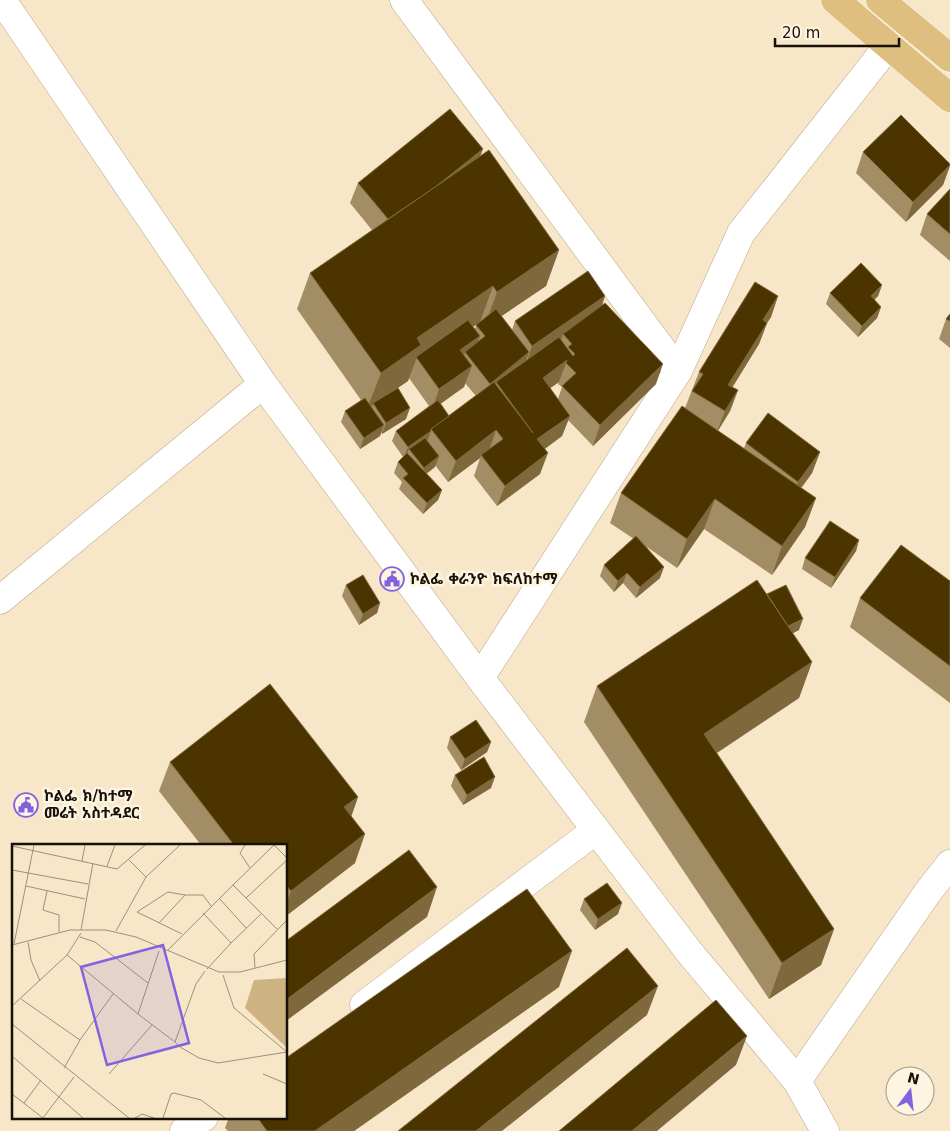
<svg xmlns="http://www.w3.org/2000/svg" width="950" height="1131" viewBox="0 0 950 1131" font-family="'DejaVu Sans','Noto Sans Ethiopic',sans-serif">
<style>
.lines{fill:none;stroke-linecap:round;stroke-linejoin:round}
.minor-casing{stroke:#b8a88b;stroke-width:29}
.major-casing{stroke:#fff;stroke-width:29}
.minor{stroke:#fff;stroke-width:28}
.major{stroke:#debf80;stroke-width:28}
.wall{fill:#a28d64;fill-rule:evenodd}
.shaded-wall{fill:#7f693c}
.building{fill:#4c3400;stroke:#7f693c}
.labels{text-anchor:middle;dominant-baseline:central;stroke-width:5;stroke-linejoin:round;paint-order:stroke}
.poi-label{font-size:15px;font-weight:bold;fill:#171107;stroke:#fef4e2;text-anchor:start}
.inset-road{fill:none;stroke:#9d917b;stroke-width:1}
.view{fill:#8263df;fill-opacity:0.15;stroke:#8263df;stroke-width:2.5}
.inset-edge{fill:none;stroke:#171107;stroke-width:2.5}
</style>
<rect width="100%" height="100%" fill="#f7e6c8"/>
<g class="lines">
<!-- minor casing -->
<g class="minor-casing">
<g id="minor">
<path d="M2 0 263 384 480 678 678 371 741 233 888 46"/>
<path d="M404 0 678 371"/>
<path d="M0 600 263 384"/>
<path d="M480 678 690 953 797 1081"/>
<path d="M364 1005 596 830"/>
<path d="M184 1131 204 1117"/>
<path d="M825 1131 797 1081 928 892 950 864"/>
</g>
</g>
<!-- major casing -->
<g class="major-casing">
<g id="major">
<path d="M835 0 950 98"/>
<path d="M880 0 950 58"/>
</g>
</g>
<!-- minor -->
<use href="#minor" class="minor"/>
<!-- major -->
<use href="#major" class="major"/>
</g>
<!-- wall -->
<g class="wall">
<path d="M863 152 950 164V166L943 185 906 222 856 173Z"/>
<path d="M480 156 559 250 546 286 501 316 512 330 515 321 605 296 602 305 656 384 593 446 568 420 562 436 545 449 540 474 497 506 474 476 480 458 448 482 435 465V467L426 473 442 490 438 500 423 514 399 489 402 482 394 473 398 462 403 457 392 441 396 431 429 406 409 378 408 381 392 392 406 419 382 434 381 432 380 436 360 449 341 422 345 411 361 400 297 309 310 273 372 230 350 203 358 183ZM480 322 476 325 475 329 473 327ZM559 382 558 384 562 387 558 399 550 388ZM465 383 476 396 449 416 440 404 464 387Z"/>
<path d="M950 189V261L920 235 927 214Z"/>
<path d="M882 285 878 296 874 300 881 307 877 318 858 337 826 304 830 293Z"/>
<path d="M778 296 771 317 767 323 759 344 732 387 738 390 730 411 718 431 744 448 746 443 820 452 812 473 801 488 816 498 805 527 772 575 704 529 677 568 647 547 660 578 636 598 623 583 614 592 600 576 604 565 634 539 610 523 621 493 685 408 699 372Z"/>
<path d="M950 314V348L939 339 946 319Z"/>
<path d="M859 540 856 551 831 588 802 569 805 558Z"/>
<path d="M950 581V703L850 627 860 598Z"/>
<path d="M346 585 380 603 377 613 359 625 342 596Z"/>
<path d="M767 594 799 630 793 633 812 662 799 698 717 753 834 929 821 965 769 999 584 722 597 686Z"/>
<path d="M450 737 491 742 487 752 461 770 447 748Z"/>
<path d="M170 762 358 797 351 816 355 863 286 916V845H201L159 791Z"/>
<path d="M455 775 491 788 463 805 451 786Z"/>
<path d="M584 899 618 914 595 930 580 910Z"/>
<path d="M559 987 354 1131H228L225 1128 229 1117H286Z"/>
</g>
<!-- shaded-wall -->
<g class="shaded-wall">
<path d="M483 149 475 170 391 223Z"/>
<path d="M950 165 943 185 906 222 913 202Z"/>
<path d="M559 250 546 286 484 328 497 292Z"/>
<path d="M882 285 878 296 867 307 871 296Z"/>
<path d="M493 286 480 322 420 362 417 357 408 381 374 404 373 403V405L367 409 381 373 417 338Z"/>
<path d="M605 296 598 317 563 334 560 343 525 367 532 346Z"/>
<path d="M778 296 771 317 767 323 759 344 721 406 728 385 763 320Z"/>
<path d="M881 307 877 318 858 337 862 326Z"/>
<path d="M480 336 472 357 465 352 461 365 460 350Z"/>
<path d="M529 352 522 372 496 382 490 398 482 404 490 384Z"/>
<path d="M567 360 559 382 535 399 543 378Z"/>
<path d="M663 364 656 384 593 446 600 425Z"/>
<path d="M472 366 464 387 432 410 439 389Z"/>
<path d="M738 390 730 411 717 432 725 411Z"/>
<path d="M410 408 406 419 382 434 386 423Z"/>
<path d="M570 416 562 436 529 460 537 439Z"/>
<path d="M384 425 380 436 360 449 364 438Z"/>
<path d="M496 430 489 451 481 455 480 458 448 482 456 461Z"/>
<path d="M431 431 427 442 409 449 406 457 404 458 408 447Z"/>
<path d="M820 452 812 473 791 502 798 482Z"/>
<path d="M548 453 540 474 497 506 505 486Z"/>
<path d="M439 456 435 467 420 479 424 468Z"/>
<path d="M442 490 438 500 423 514 427 503Z"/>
<path d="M816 498 805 527 772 575 782 546Z"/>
<path d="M715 499 704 529 677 568 687 539Z"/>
<path d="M859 540 856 551 831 588 835 577Z"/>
<path d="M664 567 660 578 636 598 640 587Z"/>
<path d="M627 573 623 583 614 592 618 581Z"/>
<path d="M380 603 377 613 359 625 363 614Z"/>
<path d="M803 619 799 630 765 647 769 636Z"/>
<path d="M812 662 799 698 691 770 704 734Z"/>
<path d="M491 742 487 752 461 770 465 759Z"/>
<path d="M495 777 491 788 463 805 467 795Z"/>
<path d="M358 797 348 826 344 807Z"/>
<path d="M365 834 355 863 286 916V904L291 891Z"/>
<path d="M437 887 427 917 286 1021V1000Z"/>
<path d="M622 903 618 914 595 930 598 919Z"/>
<path d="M834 929 821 965 769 999 782 963Z"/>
<path d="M572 951 559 987 354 1131H315Z"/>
<path d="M658 986 647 1015 502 1131H476Z"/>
<path d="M747 1036 736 1065 657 1131H632Z"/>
</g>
<!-- building -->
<g class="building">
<path d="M450 109 483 149 434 188 388 219 358 183Z"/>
<path d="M901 115 950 164V165L913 202 863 152Z"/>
<path d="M489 150 559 250 497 292 493 286 417 338 421 345 381 373 310 273Z"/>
<path d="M950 189V234L927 214Z"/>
<path d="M861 263 882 285 871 296 881 307 862 326 830 293Z"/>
<path d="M588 271 605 296 532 346 515 321Z"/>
<path d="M755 282 778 296 763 320 767 323 728 385 738 390 725 411 692 391 703 374 699 372Z"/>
<path d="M605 303 663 364 600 425 562 386 576 373 566 363 567 360 543 378 570 416 537 439 548 453 505 486 481 455 503 439 496 430 456 461 431 429 494 382 533 433 496 382 559 337 573 356 575 354 568 347 572 344 563 334Z"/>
<path d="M496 309 529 352 490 384 465 352 485 336 476 325Z"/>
<path d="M950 314V321L946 319Z"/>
<path d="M468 320 480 336 460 350 472 366 439 389 416 357Z"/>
<path d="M398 388 410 408 386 423 373 403Z"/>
<path d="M365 398 384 425 364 438 345 411Z"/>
<path d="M438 400 449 416 431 429V431L408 447 396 431Z"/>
<path d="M682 406 816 498 782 546 715 499 687 539 621 493Z"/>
<path d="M768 413 820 452 798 482 746 443Z"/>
<path d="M425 438 439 456 424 468 409 449Z"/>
<path d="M407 453 442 490 427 503 403 478 408 474 398 462Z"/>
<path d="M830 521 859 540 835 577 805 558Z"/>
<path d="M636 536 664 567 640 587 627 573 618 581 604 565Z"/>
<path d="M901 545 950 581V666L860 598Z"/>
<path d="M363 575 380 603 363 614 346 585Z"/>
<path d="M757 580 812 662 704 734 834 929 782 963 597 686Z"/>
<path d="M786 585 803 619 788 626 767 594Z"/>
<path d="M270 684 358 797 344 807 365 834 291 891 286 885V845H234L170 762Z"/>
<path d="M476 720 491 742 465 759 450 737Z"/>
<path d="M484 757 495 777 467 795 455 775Z"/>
<path d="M409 850 437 887 286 1000V941Z"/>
<path d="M607 883 622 903 598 919 584 899Z"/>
<path d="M527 889 572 951 315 1131H267L257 1117H286V1058Z"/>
<path d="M627 948 658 986 476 1131H398Z"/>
<path d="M716 1000 747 1036 632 1131H559Z"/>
</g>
<!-- icons -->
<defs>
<g id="civic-ring" transform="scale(1.25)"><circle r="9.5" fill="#fef4e2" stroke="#8263df" stroke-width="1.5"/><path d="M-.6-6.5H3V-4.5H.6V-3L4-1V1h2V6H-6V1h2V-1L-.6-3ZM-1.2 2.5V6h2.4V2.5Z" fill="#8263df"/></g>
</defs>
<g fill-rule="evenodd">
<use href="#civic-ring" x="392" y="579"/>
<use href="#civic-ring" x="26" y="805"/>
</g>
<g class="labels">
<!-- poi labels -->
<g class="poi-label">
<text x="410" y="579">ኮልፌ ቀራንዮ ክፍለከተማ</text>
<text x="44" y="796">ኮልፌ ክ/ከተማ<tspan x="44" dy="17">መሬት አስተዳደር</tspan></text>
</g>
</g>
<!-- overview -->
<g transform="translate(12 844)">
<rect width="275" height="275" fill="#f7e6c8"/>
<path d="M275 134V204L233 164 242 136Z" fill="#cdb282"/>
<path class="inset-road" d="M233 1 228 9 238 24M262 1 221 41 265 85M262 1 275 14M0 2 105 25 133 1M117 16 134 33M70 17 73 1M95 22 103 1M0 26 76 40M14 42 73 55M35 47 31 66 47 71V88M207 54 234 84M234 54 275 16M191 69 219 99 249 70M147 79 173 51H191L199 62M69 86 81 19M104 87 134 33 168 1M170 90 125 68 156 48 173 51M68 93 83 98 136 139M16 98 19 116 28 137M2 100 22 1M0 101 58 86H94L124 93 207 128H228L275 116M155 107 221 41M55 111 126 170 147 107M243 124 242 110 275 76M195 125 219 99M193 127 184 140 163 198 168 203 187 214 206 219 275 208M211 131 222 164 275 208M9 155 68 196M0 162 55 111 69 89M126 170 163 198M0 180 117 274M0 212 71 274M52 224 68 196 101 150M97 230 140 181M251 230 275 240M0 250 31 274 62 233M12 259 29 236M123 274 130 270 142 274M151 274 159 250 162 249 189 256 213 274"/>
<path class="view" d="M151 101 177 199 95 221 69 123Z"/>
<rect width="275" height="275" class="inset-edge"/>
</g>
<!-- north arrow -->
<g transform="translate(910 1091) rotate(15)"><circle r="24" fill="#fef4e2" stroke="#a2998a"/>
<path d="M0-4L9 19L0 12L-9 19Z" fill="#8263df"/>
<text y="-8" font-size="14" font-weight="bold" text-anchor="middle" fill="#171107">N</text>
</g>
<!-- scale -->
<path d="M775 38v8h124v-8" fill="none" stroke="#171107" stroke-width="2.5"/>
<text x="782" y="38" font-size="15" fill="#171107" stroke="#fef4e2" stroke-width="4" paint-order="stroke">20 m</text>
</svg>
